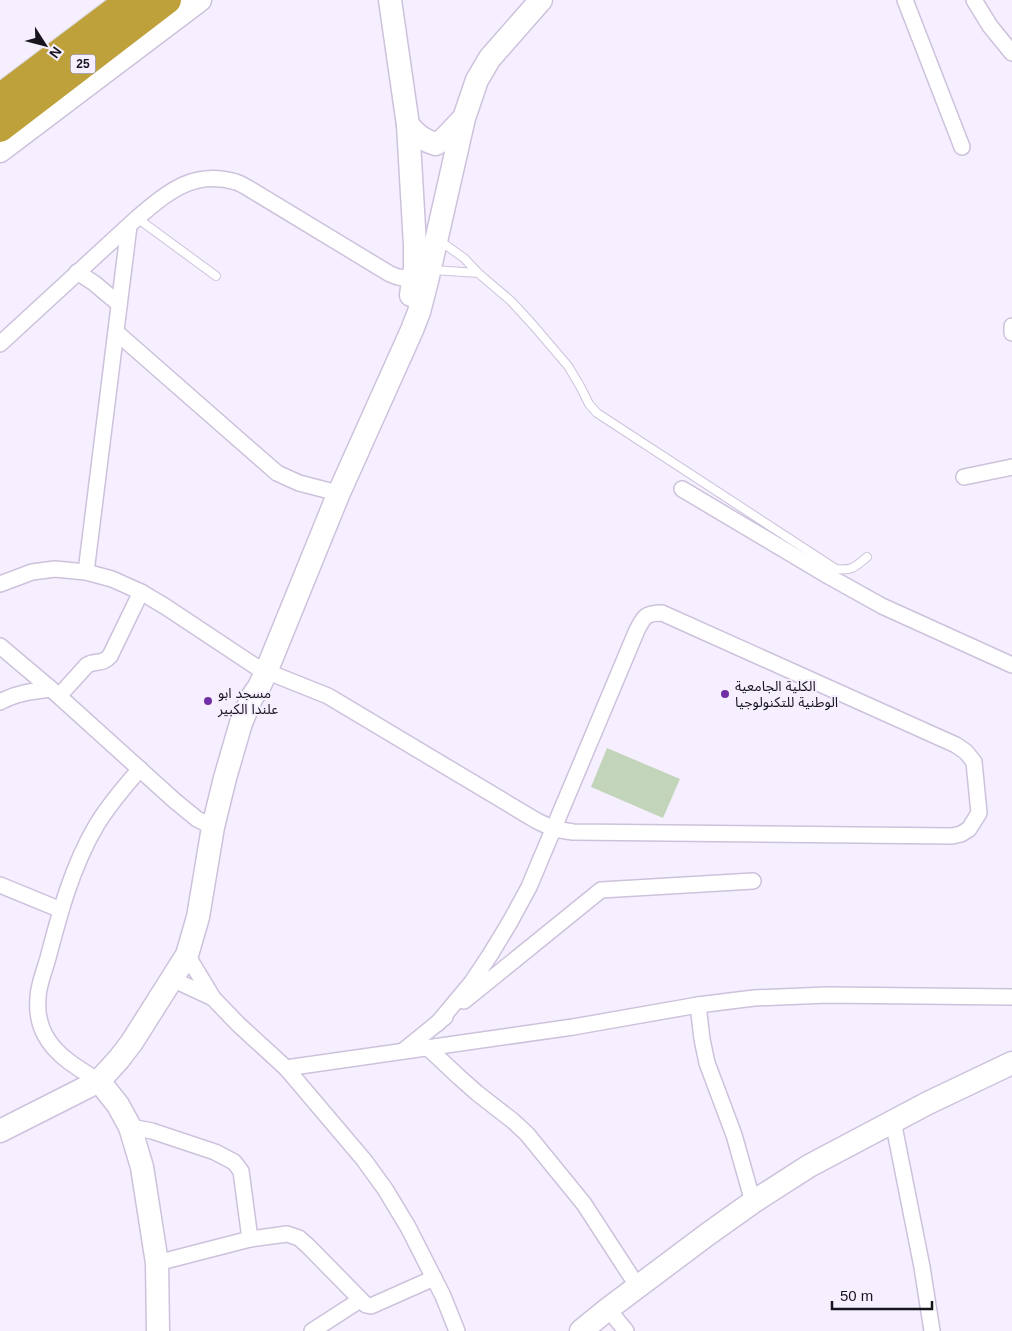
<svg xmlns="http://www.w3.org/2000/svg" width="1012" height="1331" viewBox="0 0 1012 1331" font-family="Helvetica,'Noto Sans Arabic',sans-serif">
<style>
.green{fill:#c2d5ba}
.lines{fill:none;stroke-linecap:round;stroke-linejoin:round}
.lane-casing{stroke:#cdc2dc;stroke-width:10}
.street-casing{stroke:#cdc2dc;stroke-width:18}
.secondary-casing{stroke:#cdc2dc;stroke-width:25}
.highway-casing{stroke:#d6d5d6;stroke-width:30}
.lane{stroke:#fff;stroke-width:8}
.street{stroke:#fff;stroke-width:15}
.secondary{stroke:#fff;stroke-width:22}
.highway{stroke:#bfa13c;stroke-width:28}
.poi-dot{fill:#702fa4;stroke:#f6efff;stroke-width:2}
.labels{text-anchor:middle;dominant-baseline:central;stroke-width:4;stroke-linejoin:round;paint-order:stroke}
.shield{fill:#f6efff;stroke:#5b5662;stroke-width:1}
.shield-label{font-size:12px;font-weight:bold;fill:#19151e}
.poi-label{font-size:14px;fill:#19151e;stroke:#f6efff;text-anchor:start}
</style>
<rect width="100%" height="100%" fill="#f6efff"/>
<!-- green -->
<path class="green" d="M607 748 680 779 663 818 591 787Z"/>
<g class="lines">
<!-- lane casing -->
<g class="lane-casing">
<g id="lane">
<path d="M137 218 216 276"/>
<path d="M440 241 464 258 478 273 511 301 533 325 568 366 580 386 589 404 597 413 836 569C852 571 855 567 867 557"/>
<path d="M433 270 478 273"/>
</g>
</g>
<!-- street casing -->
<g class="street-casing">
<g id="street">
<path d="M905 0 962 147"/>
<path d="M974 0 990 26 1012 53"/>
<path d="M77 272 94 283 119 304"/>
<path d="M1012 326V333"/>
<path d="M116 332 277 473 299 483 330 491"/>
<path d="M0 344 137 218C167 193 193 169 236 182 242 184 248 188 253 191L390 274 398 277 421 281"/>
<path d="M964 477 1012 467"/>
<path d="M682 489 830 577 882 606 1012 665"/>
<path d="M86 572 129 226"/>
<path d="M0 584 32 572 55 569 86 572 112 579 141 592 166 607 258 668 328 696 537 821 554 829 573 832 952 836 961 834 969 829 979 813 974 762 966 752 956 745 662 613C645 613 644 617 637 630L529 887 510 922 490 955 472 982 437 1024"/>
<path d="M0 646 51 689 175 801 197 819 213 827"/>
<path d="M59 696 87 665C96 660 102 665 110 656L141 592"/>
<path d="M0 702C16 693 33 691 51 689"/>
<path d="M0 885 61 910"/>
<path d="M187 955 213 998 238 1024 286 1068 364 1160 385 1189 408 1227 443 1296 457 1331"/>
<path d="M172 979 213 998"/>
<path d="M464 1001 601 890 753 881"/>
<path d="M698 1005 702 1039 707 1063 734 1135 753 1202"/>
<path d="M428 1048 459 1077 477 1093 513 1121 527 1134 584 1204 638 1287"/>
<path d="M403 1051 445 1017"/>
<path d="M286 1068 573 1027 698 1005 754 998 827 995 1012 997"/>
<path d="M99 1081C79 1069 56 1056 45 1035 39 1024 37 1010 38 998 38 986 45 969 48 958 60 912 72 867 96 826 108 806 124 787 140 769"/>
<path d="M893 1121 922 1267 932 1331"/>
<path d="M130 1127 152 1131 215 1152 234 1162 241 1171 250 1239"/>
<path d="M157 1263 250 1239 287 1234 299 1238 308 1246 366 1305 371 1306 434 1278"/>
<path d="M608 1309 626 1331"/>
<path d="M312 1331 360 1300"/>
</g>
</g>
<!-- secondary casing -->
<g class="secondary-casing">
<g id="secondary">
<path d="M390 0 408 125 415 245V267L411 295"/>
<path d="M408 125C417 135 424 141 436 144L444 139 463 119"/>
<path d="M0 151 200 0"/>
<path d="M99 1081 118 1105 130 1127 142 1167 157 1263 158 1331"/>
<path d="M0 1131 99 1081 119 1059 132 1042 187 955 198 917 213 827 225 778 241 723 252 697 259 687 266 672 338 495 412 330 419 312 427 281 464 118 477 80 490 58 541 0"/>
<path d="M581 1331 608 1309 708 1234 753 1202 809 1166 928 1103 1012 1063"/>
</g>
</g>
<!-- highway casing -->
<g class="highway-casing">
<g id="highway">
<path d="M0 98 130 0"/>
<path d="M0 128 167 0"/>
</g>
</g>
<!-- lane -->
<use href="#lane" class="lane"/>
<!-- street -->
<use href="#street" class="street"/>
<!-- secondary -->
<use href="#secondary" class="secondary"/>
<!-- highway -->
<use href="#highway" class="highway"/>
</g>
<!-- markers -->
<g class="poi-dot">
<circle cx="725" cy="694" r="5"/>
<circle cx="208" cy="701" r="5"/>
</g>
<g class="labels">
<!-- shield labels -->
<rect class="shield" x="70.5" y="54.5" width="25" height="19" rx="4"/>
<g class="shield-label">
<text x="83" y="64">25</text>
</g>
<!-- poi labels -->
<g class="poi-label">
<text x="735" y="686">الكلية الجامعية<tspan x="735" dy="16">الوطنية للتكنولوجيا</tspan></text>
<text x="218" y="693">مسجد ابو<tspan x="218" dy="16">علندا الكبير</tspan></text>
</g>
</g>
<!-- north arrow -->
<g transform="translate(45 45) rotate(126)" stroke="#f6efff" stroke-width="4" paint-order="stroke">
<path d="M0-4L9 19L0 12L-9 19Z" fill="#19151e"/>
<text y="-8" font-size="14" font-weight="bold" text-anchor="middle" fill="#19151e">N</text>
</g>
<!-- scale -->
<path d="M832 1301v8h100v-8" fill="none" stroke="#19151e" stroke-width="2.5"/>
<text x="840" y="1301" font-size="15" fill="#19151e" stroke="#f6efff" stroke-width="4" paint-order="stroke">50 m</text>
</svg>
